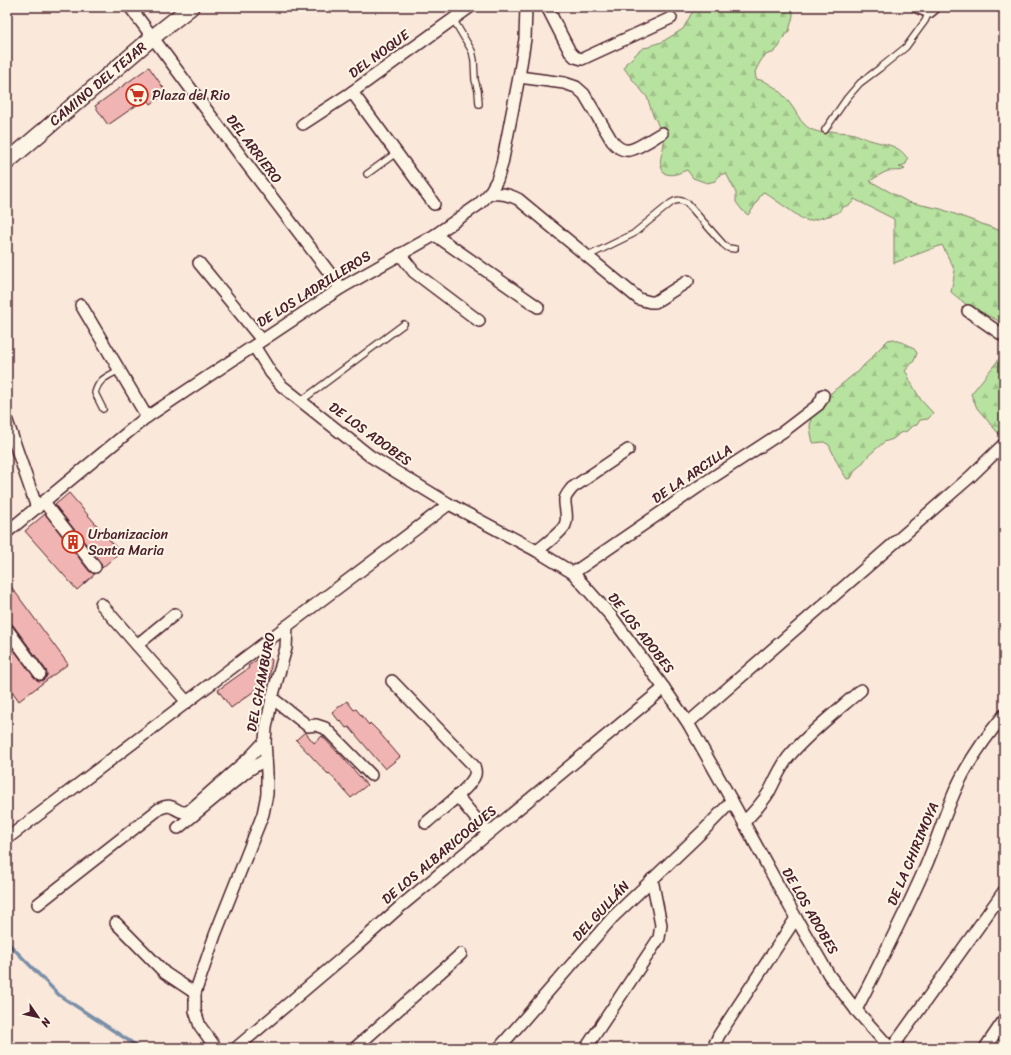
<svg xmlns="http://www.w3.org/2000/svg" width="1011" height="1055" viewBox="0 0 1011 1055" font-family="Sriracha,sans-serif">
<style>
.forest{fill:url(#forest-firs);stroke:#808065}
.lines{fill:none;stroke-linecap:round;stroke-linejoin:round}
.stream{stroke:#798fa7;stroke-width:3.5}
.building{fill:#f0b5b2;stroke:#4a1f2b}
.lane-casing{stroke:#4a1f2b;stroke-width:8}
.street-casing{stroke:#4a1f2b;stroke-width:14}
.secondary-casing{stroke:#4a1f2b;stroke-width:18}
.lane{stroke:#fcf5e5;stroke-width:5.5}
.street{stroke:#fcf5e5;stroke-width:11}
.secondary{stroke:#fcf5e5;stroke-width:15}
.labels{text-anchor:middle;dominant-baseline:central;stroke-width:4;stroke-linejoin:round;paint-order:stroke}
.street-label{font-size:14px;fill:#4a1f2b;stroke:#fcf5e5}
.poi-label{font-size:14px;fill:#4a1f2b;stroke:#fcf5e5;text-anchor:start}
</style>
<defs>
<pattern id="forest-firs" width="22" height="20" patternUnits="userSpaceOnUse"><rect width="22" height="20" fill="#b7e29f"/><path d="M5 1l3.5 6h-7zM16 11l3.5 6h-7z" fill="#9fc189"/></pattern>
</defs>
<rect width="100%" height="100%" fill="#fae8db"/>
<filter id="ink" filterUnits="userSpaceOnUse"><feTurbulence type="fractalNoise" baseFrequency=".025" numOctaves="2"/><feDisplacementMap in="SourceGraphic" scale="8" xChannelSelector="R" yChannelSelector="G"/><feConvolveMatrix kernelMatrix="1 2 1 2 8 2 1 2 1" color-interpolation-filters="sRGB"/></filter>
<g filter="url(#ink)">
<!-- forest -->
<g class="forest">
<path d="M695 7H790L793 12V16L789 31 783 38 779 47 773 53C763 53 759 64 755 72L756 79C770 81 783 93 791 105 796 111 799 120 805 125 811 131 818 131 825 134L831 131C839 133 843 132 850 133 857 134 863 138 870 140 886 145 898 144 908 159L906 164 899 167 905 169C900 172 894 170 888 171 882 173 875 178 870 181L908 202 941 209 1004 232V331L1003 326 1001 325 997 320 968 306 951 292 955 271 942 245 894 263V219L854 199C851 207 848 204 842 208 841 210 839 212 837 213 828 217 819 218 809 221L801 218 764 192 762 193 752 210 748 215 742 210 736 202V193L726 173 720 175 715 181 707 183 693 178 687 170C679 173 672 177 664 173 656 160 664 153 664 141 663 134 658 126 656 120L654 118 647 97 632 79 624 68 626 63 630 60 638 52 643 48 649 47 655 44 662 42 683 29Z"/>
<path d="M894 339C901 343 913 344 917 353L914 361 905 371 908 375 910 381 921 400 933 413 928 419 920 420 917 425 912 426 907 431 900 433 893 439 884 442 868 456 861 465 856 469 851 478 847 479 840 468 829 445 824 442 813 443 810 428 811 415 826 397 853 375 858 372 864 365 872 358 876 352 888 340Z"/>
<path d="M1004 353V440L977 408 971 394Z"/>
</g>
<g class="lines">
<!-- stream -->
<path class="stream" d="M7 942 59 995 140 1048"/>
</g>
<!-- building -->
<g class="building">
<path d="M149 67 167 93 151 104 147 98 108 125 95 106Z"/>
<path d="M69 493 120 552 102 568 101 563 55 505Z"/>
<path d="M45 514 89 571 92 573 95 574 77 590 25 531Z"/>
<path d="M7 581 68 664 19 701 7 684V641L35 678 38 681H41L44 679 47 676V674L46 670 13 625 10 623 7 622Z"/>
<path d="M265 654 272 660 269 680 259 684 261 686 231 708 218 690 249 668 248 666Z"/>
<path d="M347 701 354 710 356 709 369 725 370 723 378 731 400 757 385 769 349 727 346 728 340 720 339 721 332 712Z"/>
<path d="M305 732 314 743 322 736 337 752H338L367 785 351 798 329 773 328 774 296 740Z"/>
</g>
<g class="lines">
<!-- lane casing -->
<g class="lane-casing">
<g id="lane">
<path d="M453 19 472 51 474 60 475 80 478 91 479 104"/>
<path d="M825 130 847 98 860 83 880 68 906 47 925 21 929 12"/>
<path d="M367 174 396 153"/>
<path d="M588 256 633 234 671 203C677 199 681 200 687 203L723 244 728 248 735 249"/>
<path d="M301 401 404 324"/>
<path d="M103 409 95 393C99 378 107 377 119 370"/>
</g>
</g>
<!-- street casing -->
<g class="street-casing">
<g id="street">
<path d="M130 7 249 167 341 288"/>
<path d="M547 7 570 52 575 57 582 59 671 18"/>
<path d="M917 7 929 12 935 7"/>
<path d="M519 77 564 83 576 87 584 94 612 141C623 155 632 151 645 143 651 140 656 136 662 133"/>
<path d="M352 92 434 204"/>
<path d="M303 124 352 92 470 7"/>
<path d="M489 194C501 193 507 194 518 199L639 299 650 302H655L688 281"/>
<path d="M435 235 538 307"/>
<path d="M400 254 414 272 479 321"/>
<path d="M199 263 262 340"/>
<path d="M81 305 147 417"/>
<path d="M968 311 1004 336"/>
<path d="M254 346 271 373 282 386 370 456 449 504 537 551 573 573 611 616 664 688 688 723 732 801 796 918 829 975 856 1010 890 1048"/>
<path d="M7 421 37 508"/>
<path d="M44 502 95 567"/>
<path d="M7 532 144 419 341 288 435 235 478 205 489 194 497 180 502 164 519 77 525 39 526 7"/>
<path d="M537 551C544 545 561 533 565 525 569 517 564 507 565 499 566 495 569 492 572 488L628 450"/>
<path d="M573 573 701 485 784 431 818 405 822 399 823 395"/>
<path d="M101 604 187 702"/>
<path d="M7 629 40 674"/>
<path d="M137 645 175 614"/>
<path d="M392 681 474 766C475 769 476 771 475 775 471 788 437 813 426 823"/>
<path d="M272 698 308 726 316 725 325 728 371 775"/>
<path d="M688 723 970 477 1004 444"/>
<path d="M457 796 488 833"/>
<path d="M744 822C753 813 762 803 769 792 776 779 781 765 791 754 811 731 837 711 861 690"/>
<path d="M178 828 246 772 266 759"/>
<path d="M9 837 287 626"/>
<path d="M38 904 159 809C175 800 176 816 189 811L250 757 265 741"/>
<path d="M116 923 165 973 195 993"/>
<path d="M856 1010C880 963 904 916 925 868 936 843 944 816 955 791 967 763 985 738 1004 715"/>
<path d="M216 1048 200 1026 195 1011V993L215 935 263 814 267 794V773L265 741 266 728 272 698 286 648 287 626 449 504"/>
<path d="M236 1048 354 948 401 906 664 688"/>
<path d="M355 1048 461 954"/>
<path d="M499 1048 613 917 704 830 732 801"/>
<path d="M586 1048 659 938 661 925 652 879"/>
<path d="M713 1048 719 1035 796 918"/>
<path d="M892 1048 1004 891"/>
<path d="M985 1048 1004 1020"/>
</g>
</g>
<!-- secondary casing -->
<g class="secondary-casing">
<path id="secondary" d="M7 162 153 37 191 7"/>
</g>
<!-- lane -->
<use href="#lane" class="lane"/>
<!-- street -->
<use href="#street" class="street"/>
<!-- secondary -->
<use href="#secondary" class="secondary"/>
</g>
</g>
<!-- icons -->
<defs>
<g id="supermarket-ring" transform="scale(1.15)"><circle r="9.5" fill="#fcf5e5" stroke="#c8321e" stroke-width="1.5"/><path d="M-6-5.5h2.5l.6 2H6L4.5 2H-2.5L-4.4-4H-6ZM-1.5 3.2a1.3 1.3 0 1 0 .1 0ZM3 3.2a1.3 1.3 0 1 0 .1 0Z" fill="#c8321e"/></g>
<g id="building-ring" transform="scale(1.15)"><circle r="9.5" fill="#fcf5e5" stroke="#c8321e" stroke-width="1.5"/><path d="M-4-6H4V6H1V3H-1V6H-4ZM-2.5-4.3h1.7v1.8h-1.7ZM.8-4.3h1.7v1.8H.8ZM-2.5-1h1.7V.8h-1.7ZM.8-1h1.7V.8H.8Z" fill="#c8321e"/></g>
</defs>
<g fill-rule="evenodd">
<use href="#supermarket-ring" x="137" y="95"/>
<use href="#building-ring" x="73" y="542"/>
</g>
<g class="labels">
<!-- street labels -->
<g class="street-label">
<text transform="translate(379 54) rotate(-36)">DEL NOQUE</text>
<text transform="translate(98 84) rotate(-40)">CAMINO DEL TEJAR</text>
<text transform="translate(254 149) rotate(53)">DEL ARRIERO</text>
<text transform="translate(314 289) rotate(-32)">DE LOS LADRILLEROS</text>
<text transform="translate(370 434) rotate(36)">DE LOS ADOBES</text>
<text transform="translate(692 474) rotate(-34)">DE LA ARCILLA</text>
<text transform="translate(641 633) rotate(52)">DE LOS ADOBES</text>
<text transform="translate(261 682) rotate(-79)">DEL CHAMBURO</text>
<text transform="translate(913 854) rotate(-67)">DE LA CHIRIMOYA</text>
<text transform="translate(439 855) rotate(-40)">DE LOS ALBARICOQUES</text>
<text transform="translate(601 911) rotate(-47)">DEL GULLÁN</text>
<text transform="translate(810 911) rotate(60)">DE LOS ADOBES</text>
</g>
<!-- poi labels -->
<g class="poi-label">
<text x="152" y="95">Plaza del Rio</text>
<text x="88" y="534">Urbanizacion<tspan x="88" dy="16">Santa Maria</tspan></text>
</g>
</g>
<!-- margin -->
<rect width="1011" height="1055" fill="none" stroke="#fcf5e5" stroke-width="24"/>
<rect x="12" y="12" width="987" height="1031" fill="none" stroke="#4a1f2b" stroke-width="1.5" filter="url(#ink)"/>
<!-- north arrow -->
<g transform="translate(38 1017) rotate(124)" stroke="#fcf5e5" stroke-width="3" paint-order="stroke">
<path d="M0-3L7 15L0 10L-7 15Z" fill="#4a1f2b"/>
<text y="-6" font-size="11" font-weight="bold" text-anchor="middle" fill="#4a1f2b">N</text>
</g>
</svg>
